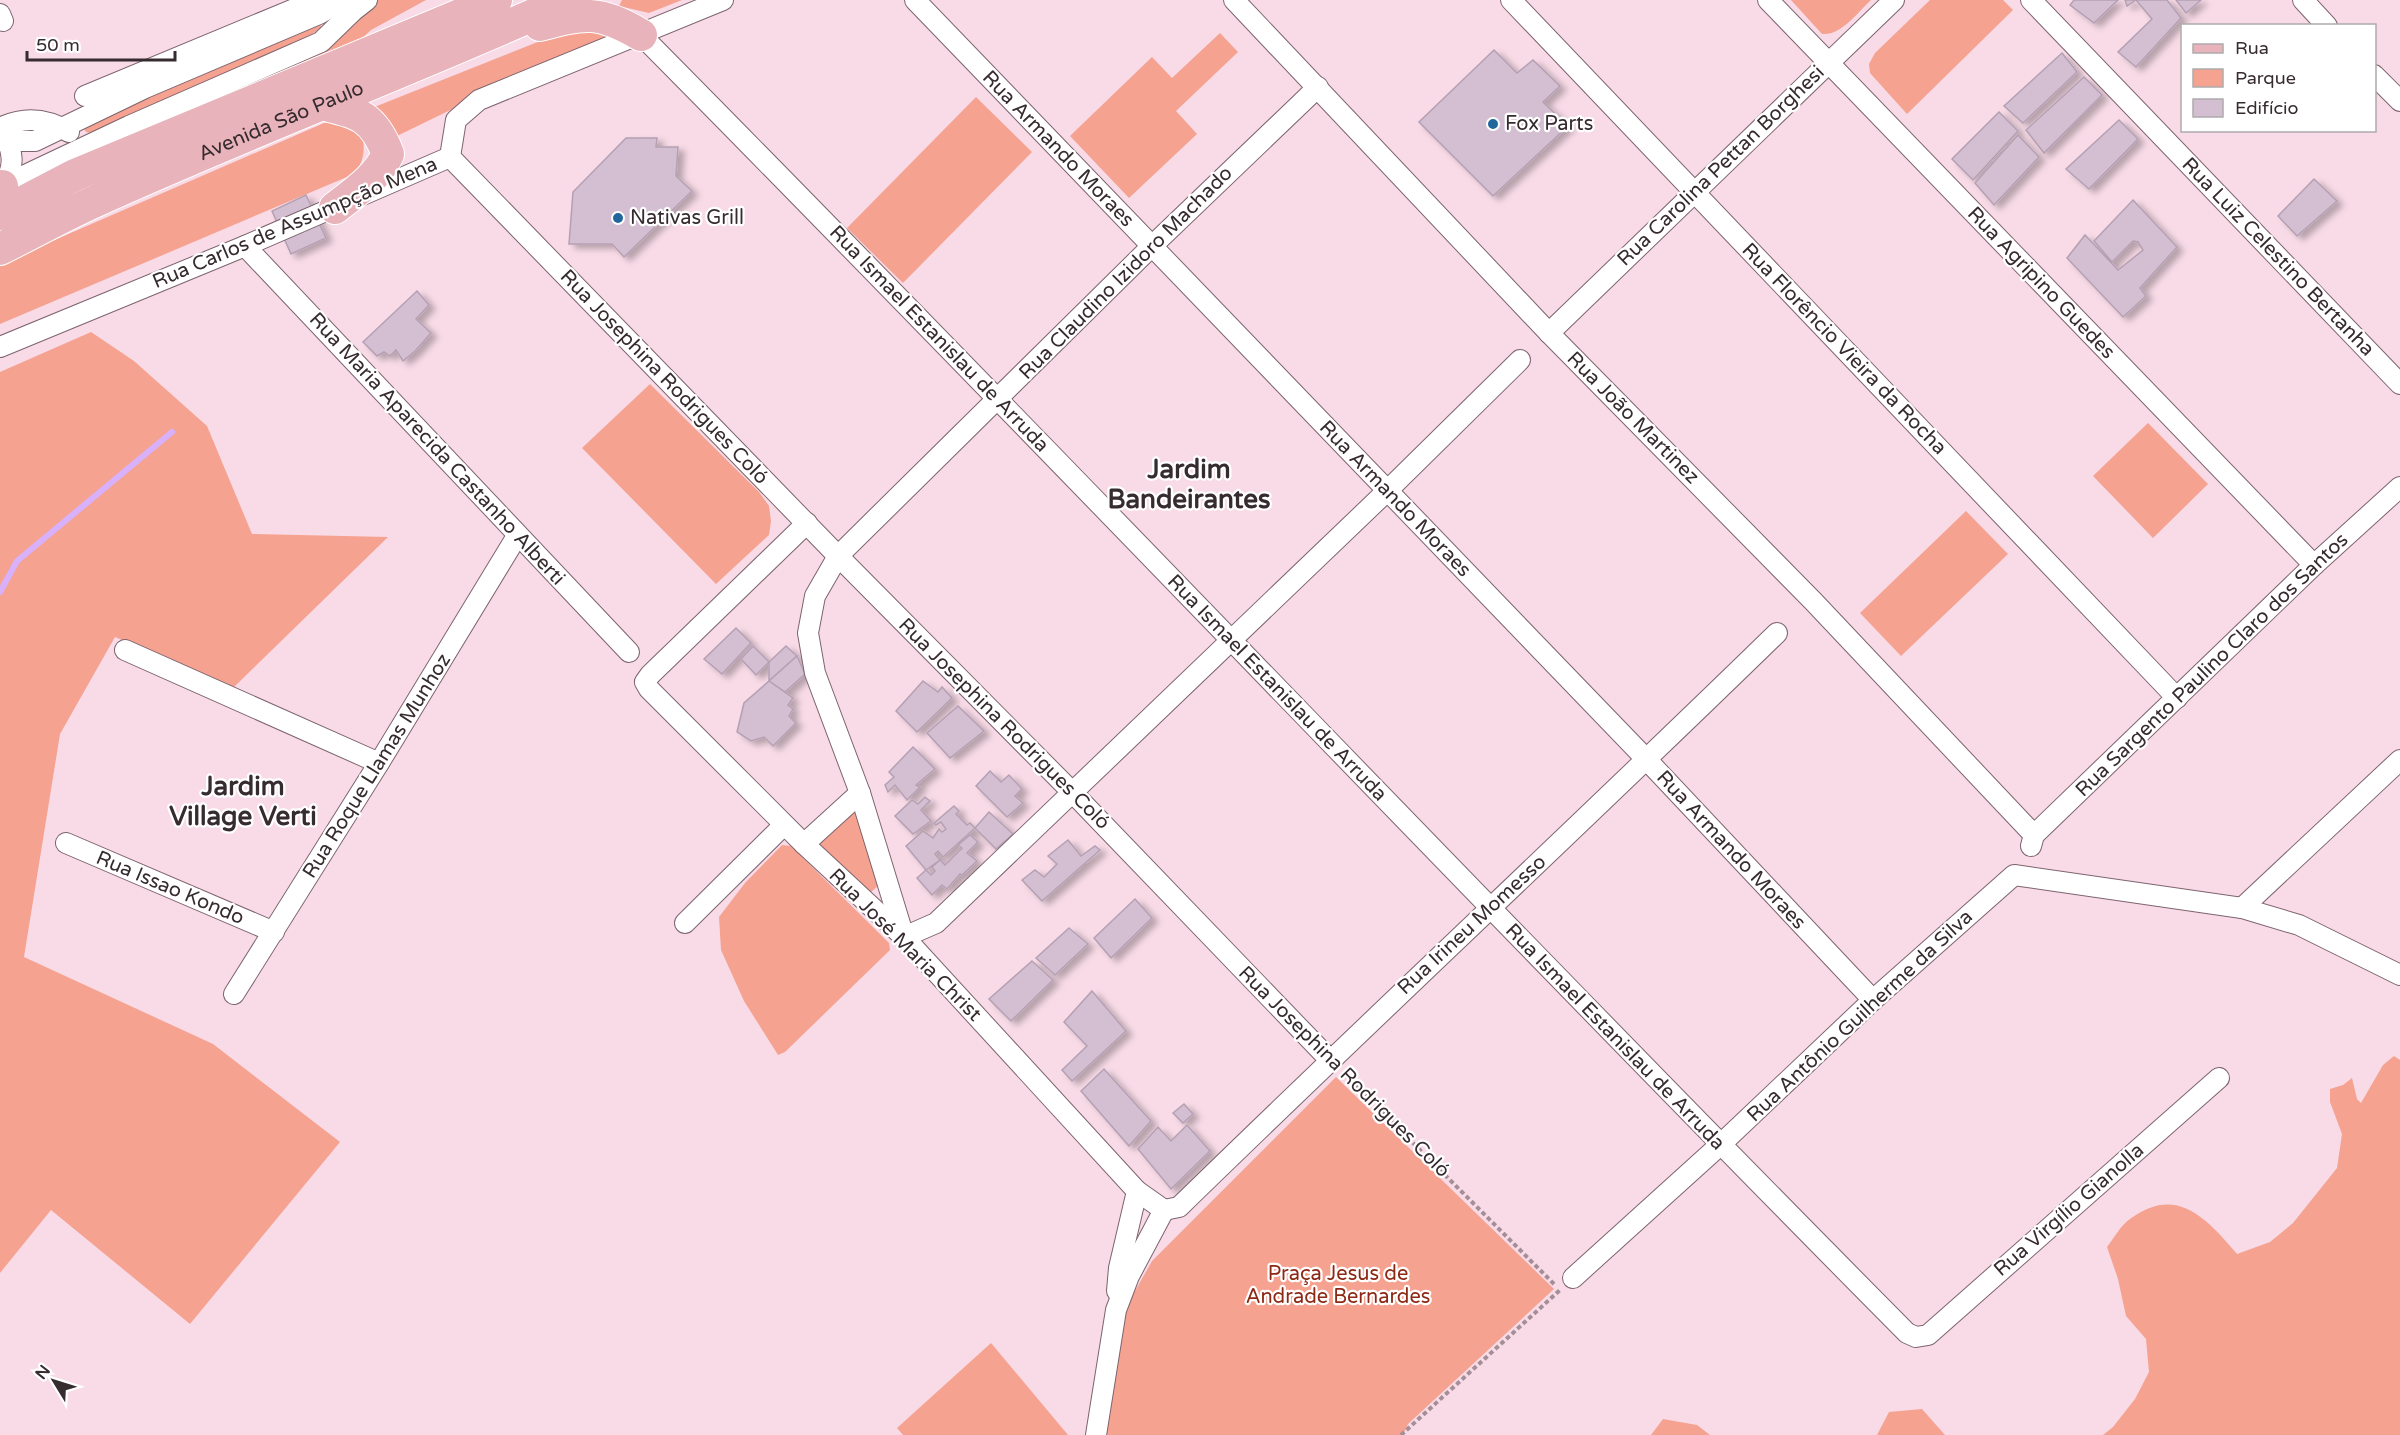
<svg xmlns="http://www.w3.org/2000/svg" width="2400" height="1435" viewBox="0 0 2400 1435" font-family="'Varela Round',sans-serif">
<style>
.green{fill:#f5a290}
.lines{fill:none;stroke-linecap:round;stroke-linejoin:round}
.stream{stroke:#d8b1fa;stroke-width:6}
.building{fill:#d4bfd2;stroke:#b5a0b3;stroke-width:1.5;filter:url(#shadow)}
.minor-casing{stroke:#7d646f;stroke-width:22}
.primary-casing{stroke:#fff;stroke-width:34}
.path{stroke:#a48f97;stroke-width:4;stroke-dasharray:4.5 3;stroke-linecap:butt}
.minor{stroke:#fff;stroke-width:20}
.primary{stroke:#e8b3ba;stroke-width:32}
.poi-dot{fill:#21679b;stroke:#fff;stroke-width:2}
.labels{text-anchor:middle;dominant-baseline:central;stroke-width:4.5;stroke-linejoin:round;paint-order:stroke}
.street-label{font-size:20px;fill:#362b2f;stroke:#fff}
.poi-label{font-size:20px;fill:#362b2f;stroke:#fff;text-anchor:start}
.park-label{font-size:20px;fill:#8d2815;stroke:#fff}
.district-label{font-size:26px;font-weight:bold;fill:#362b2f;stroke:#fff}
</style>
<defs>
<filter id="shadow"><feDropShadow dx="6" dy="4" stdDeviation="3" flood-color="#0004"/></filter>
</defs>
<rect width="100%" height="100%" fill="#f8dbe7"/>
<!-- green -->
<g class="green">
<path d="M375 0H426L371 30 349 50 0 197 323 47Z"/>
<path d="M622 0H682L649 13 619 6Z"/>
<path d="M1791 0H1871C1857 13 1841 36 1822 34Z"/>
<path d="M1930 0H2003L2013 10 1907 114 1870 73 1869 64 1875 53Z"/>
<path d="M319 19 321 27 309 37 91 133 86 132 83 127 85 119Z"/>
<path d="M573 28 610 35 570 52 399 135 393 141 372 108Z"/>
<path d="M1220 33 1238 52 1176 111 1197 134 1129 198 1070 136 1152 57 1172 78Z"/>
<path d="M976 97 1032 152 903 283 847 228Z"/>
<path d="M342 121 363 138C365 153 363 162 354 174L0 324V266L43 245 324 123Z"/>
<path d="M91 332 134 361 207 426 252 534 388 537 233 688 115 637 60 734 24 957 213 1044 340 1142 190 1324 51 1210 0 1273V372Z"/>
<path d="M650 384 759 492 769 506 771 521 769 535 716 584 582 448Z"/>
<path d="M2148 423 2208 484 2153 538 2093 476Z"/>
<path d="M1966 511 2008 554 1901 656 1860 613Z"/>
<path d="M859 802 883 881 867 896 809 847Z"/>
<path d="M782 845 791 846 889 943 890 950 785 1052 778 1055 744 1001 721 950 719 917 745 883Z"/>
<path d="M2394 1056 2400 1060V1435H2103L2113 1427 2135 1399 2149 1372 2146 1339 2126 1316 2118 1279 2107 1247C2114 1238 2121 1225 2130 1219 2177 1184 2207 1219 2237 1254L2270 1242 2293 1223 2337 1168 2342 1134 2330 1102V1089L2343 1085 2352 1078 2357 1099 2361 1103 2383 1065Z"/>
<path d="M1336 1077 1554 1289 1408 1424 1403 1435H1104L1127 1305 1152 1261Z"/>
<path d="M991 1343 1068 1435H903L897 1428Z"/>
<path d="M1922 1409 1945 1435H1877L1889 1412Z"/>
<path d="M1663 1419 1697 1425 1710 1435H1651Z"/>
</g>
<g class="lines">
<!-- stream -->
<path class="stream" d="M0 592 17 561 172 432"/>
</g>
<!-- building -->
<g class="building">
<path d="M2074 0H2118L2094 23 2070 5Z"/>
<path d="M2125 0H2167L2181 18 2136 67 2118 52 2152 19 2136 0 2127 6Z"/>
<path d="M2176 0H2201L2186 13Z"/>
<path d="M1494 50 1517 73 1533 60 1560 86 1543 102 1568 126 1493 196 1419 122Z"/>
<path d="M2062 53 2077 72 2023 123 2004 106Z"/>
<path d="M2084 77 2102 95 2044 153 2026 130Z"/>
<path d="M1999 112 2018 131 1973 180 1952 159Z"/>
<path d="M2119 120 2138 139 2089 189 2066 169Z"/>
<path d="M2018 135 2039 157 1994 205 1975 183Z"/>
<path d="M626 138H657L656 147H678L676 176 692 191 624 257 612 244H569L573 192Z"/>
<path d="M2314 179 2337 201 2297 236 2278 216Z"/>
<path d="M306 195 326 238 291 254 272 211Z"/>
<path d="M2133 200 2177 247 2140 288 2146 296 2123 317 2067 258 2085 235 2118 270 2143 250 2138 242 2133 241 2112 262 2094 241Z"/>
<path d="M417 291 429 305 416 319 431 333 415 351 403 361 396 350 390 356 384 352 377 356 363 342Z"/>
<path d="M736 628 751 643 722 674 704 659Z"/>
<path d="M753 646 769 662 756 675 741 659Z"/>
<path d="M786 646 797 656 769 681V662Z"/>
<path d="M797 656 805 674 785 692 769 681Z"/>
<path d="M769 681 793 698 788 705 793 709 789 716 796 723 773 746 764 737 751 741 737 732 744 703Z"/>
<path d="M923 681 938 692 942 687 952 698 917 732 896 711Z"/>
<path d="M958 706 984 731 950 758 927 733Z"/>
<path d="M913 747 935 769 916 785 920 787 907 800 895 785 888 792 885 785 894 777 889 772Z"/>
<path d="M990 771 1001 782 1009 775 1022 789 1015 796 1023 803 1007 817 976 786Z"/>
<path d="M925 797 930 801 921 810 931 821 913 834 895 816 912 800 918 804Z"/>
<path d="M954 806 959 811 956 814 967 825 970 823 975 828 943 857 938 851 935 854 940 860 926 870 906 846 923 831 933 838 939 829 942 832 946 829 941 822 936 825 934 823Z"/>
<path d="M989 812 1013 834 996 849 975 828Z"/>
<path d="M970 835 978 842 967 853 977 861 962 875 960 874 947 889 942 885 932 895 917 878 926 870 931 875 935 871 932 867 940 860 945 865 962 848 958 845Z"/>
<path d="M1068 840 1081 856 1095 846 1100 850 1042 901 1022 880 1035 870 1044 877 1057 864 1048 856Z"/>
<path d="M1135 899 1152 918 1111 958 1094 938Z"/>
<path d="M1069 928 1088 944 1055 975 1036 958Z"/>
<path d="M1032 961 1053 980 1011 1021 989 999Z"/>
<path d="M1092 991 1126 1031 1072 1081 1062 1070 1087 1046 1064 1022Z"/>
<path d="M1104 1069 1151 1121 1129 1146 1081 1091Z"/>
<path d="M1184 1104 1193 1114 1183 1123 1173 1113Z"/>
<path d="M1187 1125 1210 1151 1171 1189 1138 1149 1158 1127 1171 1141Z"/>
</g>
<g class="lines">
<!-- minor casing -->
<g class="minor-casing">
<g id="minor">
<path d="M915 0 1647 760 1873 1000"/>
<path d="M1234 0 1549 333 1813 601 2034 835"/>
<path d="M1511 0 2177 698"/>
<path d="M1768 0 2314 565"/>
<path d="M2031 0 2400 384"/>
<path d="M2303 0 2327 26"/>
<path d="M0 14 3 21"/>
<path d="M641 35C1066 464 1481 904 1907 1333L1916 1337 1928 1335 2219 1078"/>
<path d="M2374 75 2400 101"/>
<path d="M1318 87 1152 246 838 556 815 596 808 633 815 673 860 793 904 937 936 923 1387 491 1520 360"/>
<path d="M85 96 316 0"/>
<path d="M0 128C24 116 46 118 69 132"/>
<path d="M0 141H35L145 88 319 14 343 0"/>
<path d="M450 157 838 556 1073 793 1330 1060"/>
<path d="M450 157 456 120 479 100 723 0"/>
<path d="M2 186 129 126 321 42 353 11 367 0"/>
<path d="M2 186C17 167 12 151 4 130"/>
<path d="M245 246 629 652"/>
<path d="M1549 333 1894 0"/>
<path d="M0 347 245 246 450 157"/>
<path d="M807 523 650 675 645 682 649 689 804 844 904 937 1137 1191 1164 1210"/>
<path d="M125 650 379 763"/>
<path d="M66 843 274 932"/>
<path d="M804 844 860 793"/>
<path d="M2031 846 2034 835 2314 565 2400 487"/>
<path d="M2242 908 2400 760"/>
<path d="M685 923 784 825"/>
<path d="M234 994 379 763 517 536"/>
<path d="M1164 1210 1179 1207C1377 1014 1579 826 1777 633"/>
<path d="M1573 1278 1720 1145 1873 1000 2014 875 2242 908 2299 925 2400 975"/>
<path d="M1117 1291 1119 1268 1137 1191"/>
<path d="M1096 1435 1116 1310 1129 1276 1164 1210"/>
</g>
</g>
<!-- primary casing -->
<g class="primary-casing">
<g id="primary">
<path d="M540 25C585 12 600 11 641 35"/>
<path d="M321 104C359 112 374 117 388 154 377 178 355 192 335 208"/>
<path d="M0 187 2 186"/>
<path d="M0 214 75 175 496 0"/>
<path id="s1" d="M0 249C30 234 59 218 89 204 247 132 409 71 567 0"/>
</g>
</g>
<!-- path -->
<g class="path">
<path d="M1344 1074 1555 1285"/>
<path d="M1401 1435 1560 1290"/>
</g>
<!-- minor -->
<use href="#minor" class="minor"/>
<!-- primary -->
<use href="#primary" class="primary"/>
</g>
<!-- markers -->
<g class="poi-dot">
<circle cx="1493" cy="124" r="6"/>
<circle cx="618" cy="218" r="6"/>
</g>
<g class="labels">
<!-- street labels -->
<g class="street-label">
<text stroke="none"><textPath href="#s1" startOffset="309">Avenida São Paulo</textPath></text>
<text transform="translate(1058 149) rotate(46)">Rua Armando Moraes</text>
<text transform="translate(1721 166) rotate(-44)">Rua Carolina Pettan Borghesi</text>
<text transform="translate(295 223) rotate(-23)">Rua Carlos de Assumpção Mena</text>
<text transform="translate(2278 257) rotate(46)">Rua Luiz Celestino Bertanha</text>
<text transform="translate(1126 273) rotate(-45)">Rua Claudino Izidoro Machado</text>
<text transform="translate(2041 283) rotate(46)">Rua Agripino Guedes</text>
<text transform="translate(939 339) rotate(46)">Rua Ismael Estanislau de Arruda</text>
<text transform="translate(1844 349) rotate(46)">Rua Florêncio Vieira da Rocha</text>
<text transform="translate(664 377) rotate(46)">Rua Josephina Rodrigues Coló</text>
<text transform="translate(1633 418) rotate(45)">Rua João Martinez</text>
<text transform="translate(437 449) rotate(47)">Rua Maria Aparecida Castanho Alberti</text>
<text transform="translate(1395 499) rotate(46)">Rua Armando Moraes</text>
<text transform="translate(2212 665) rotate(-44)">Rua Sargento Paulino Claro dos Santos</text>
<text transform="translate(1277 688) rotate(46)">Rua Ismael Estanislau de Arruda</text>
<text transform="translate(1004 724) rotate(45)">Rua Josephina Rodrigues Coló</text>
<text transform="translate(377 766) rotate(-58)">Rua Roque Llamas Munhoz</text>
<text transform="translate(1731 850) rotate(47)">Rua Armando Moraes</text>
<text transform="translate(170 888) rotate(23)">Rua Issao Kondo</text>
<text transform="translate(1472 925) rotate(-43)">Rua Irineu Momesso</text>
<text transform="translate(905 945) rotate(45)">Rua José Maria Christ</text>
<text transform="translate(1860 1016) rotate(-43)">Rua Antônio Guilherme da Silva</text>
<text transform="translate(1615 1037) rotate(46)">Rua Ismael Estanislau de Arruda</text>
<text transform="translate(1344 1072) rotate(45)">Rua Josephina Rodrigues Coló</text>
<text transform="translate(2069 1210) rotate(-41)">Rua Virgílio Gianolla</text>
</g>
<!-- poi labels -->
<g class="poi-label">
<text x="1505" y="124">Fox Parts</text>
<text x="630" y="218">Nativas Grill</text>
</g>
<!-- park labels -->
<g class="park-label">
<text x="1338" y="1274">Praça Jesus de<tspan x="1338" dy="23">Andrade Bernardes</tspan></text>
</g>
<!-- district labels -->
<g class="district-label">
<text x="1189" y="469">Jardim<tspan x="1189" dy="30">Bandeirantes</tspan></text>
<text x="243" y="786">Jardim<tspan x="243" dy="30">Village Verti</tspan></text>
</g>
</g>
<!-- legend -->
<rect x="2181" y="24" width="195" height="108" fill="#ffffff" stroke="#afaaac" stroke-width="1.5"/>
<rect x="2193" y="44" width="30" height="9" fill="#e8b3ba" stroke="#afaaac" stroke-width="1.5"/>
<text x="2235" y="54" font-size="18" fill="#362b2f">Rua</text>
<rect x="2193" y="69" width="30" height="18" fill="#f5a290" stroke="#afaaac" stroke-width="1.5"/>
<text x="2235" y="84" font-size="18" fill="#362b2f">Parque</text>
<rect x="2193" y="99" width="30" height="18" fill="#d4bfd2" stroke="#afaaac" stroke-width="1.5"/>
<text x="2235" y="114" font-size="18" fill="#362b2f">Edifício</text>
<!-- north arrow -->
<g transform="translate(54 1381) rotate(308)" stroke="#ffffff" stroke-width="4.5" paint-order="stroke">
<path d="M0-4.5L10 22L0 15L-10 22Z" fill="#362b2f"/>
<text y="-9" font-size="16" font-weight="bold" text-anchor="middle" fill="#362b2f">N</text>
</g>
<!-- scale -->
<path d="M27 51v9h148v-9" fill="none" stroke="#362b2f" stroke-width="3"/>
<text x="36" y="51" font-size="18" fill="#362b2f" stroke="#ffffff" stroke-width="4.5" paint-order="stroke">50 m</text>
</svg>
